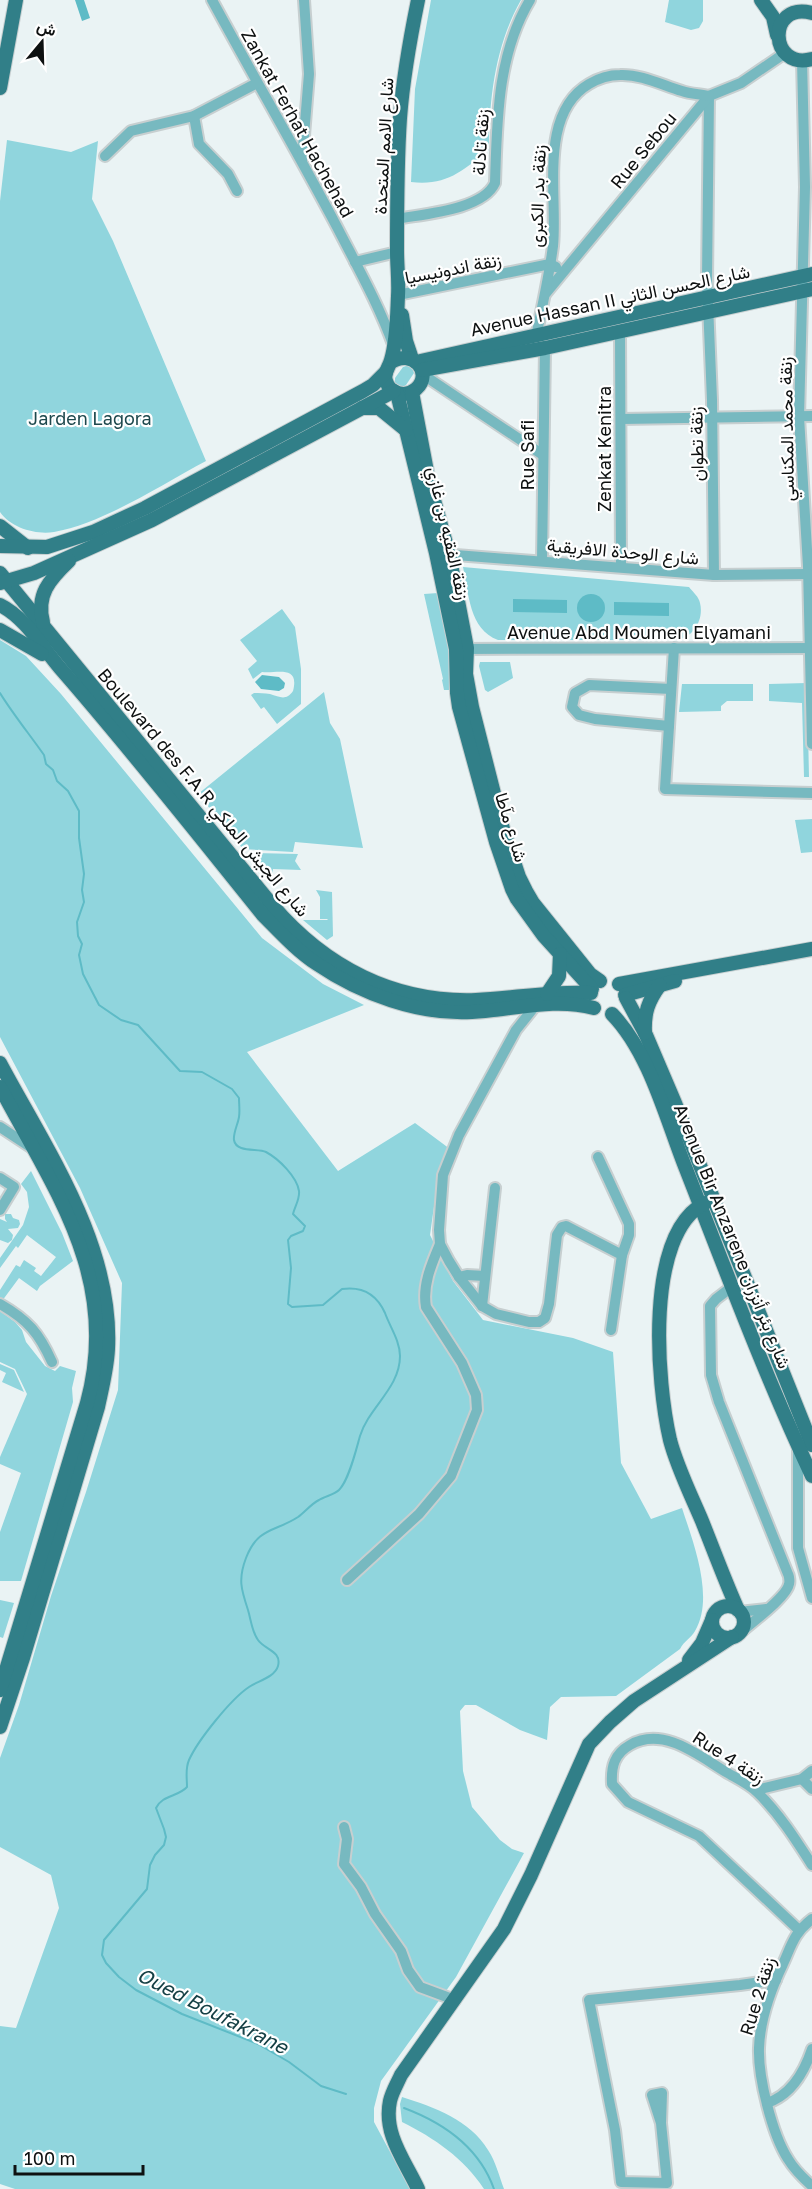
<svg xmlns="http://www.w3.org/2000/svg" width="812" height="2189" viewBox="0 0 812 2189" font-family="'Golos Text',Vazirmatn,sans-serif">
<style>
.green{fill:#90d5dd}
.water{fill:#5ebbc6}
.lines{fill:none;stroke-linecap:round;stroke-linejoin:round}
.stream{stroke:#5ebbc6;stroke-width:2}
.minor-casing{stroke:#c7cfd0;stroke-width:14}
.major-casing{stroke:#c7cfd0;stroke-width:16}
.minor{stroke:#77b9c0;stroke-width:10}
.major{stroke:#317f88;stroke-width:14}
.labels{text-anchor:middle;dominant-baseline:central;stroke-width:4.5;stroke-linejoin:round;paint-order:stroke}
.street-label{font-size:18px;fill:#0e1111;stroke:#fff}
.park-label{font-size:18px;fill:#1d484d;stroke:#fff}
.water-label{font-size:20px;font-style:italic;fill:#154045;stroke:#fff}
</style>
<rect width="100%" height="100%" fill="#eaf3f4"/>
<!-- green -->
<g class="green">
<path d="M431 0H521C495 46 489 99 489 150 462 171 447 186 411 182L415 89Z"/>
<path d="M669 0H703V21L699 28 691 30 665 22Z"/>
<path d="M7 140 71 152 98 141 92 199 113 241 206 461C161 485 104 523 54 532 36 535 11 528 0 512V201Z"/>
<path d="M409 365 412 368 414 373 406 385 401 388 395 384V378L403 367Z"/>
<path d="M463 567 689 587C693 592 699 597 700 603 704 619 694 637 677 640H498C469 629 469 594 463 567Z"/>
<path d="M438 593 449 644 450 690H444L442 680 443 679 424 594Z"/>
<path d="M282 609 295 627 301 669V704L277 724 264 707 261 709 251 695 254 693C259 693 265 693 270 694 280 697 286 701 293 691 300 664 276 674 262 672L253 679 248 669 257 661 240 640Z"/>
<path d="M0 640 26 656 61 694 262 938 323 984 364 1005 247 1052 338 1171 415 1123 450 1149 438 1178 430 1235 453 1281 483 1320 573 1338 613 1352 621 1463 651 1519 682 1508C693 1542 715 1597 695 1631 691 1638 684 1641 680 1649L616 1696 561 1697 550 1707 547 1740 520 1730 476 1705H465L460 1711 463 1771 472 1807 500 1840 512 1849 524 1853 456 1977 381 2081 374 2108V2122L410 2189H15L0 2184V2026L16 2028 59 1908 51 1875 0 1847V1758L19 1705 51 1596 86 1492 118 1390 122 1283 80 1188 0 1037Z"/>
<path d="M480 662H510L513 678 488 692 485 690 479 666Z"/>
<path d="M807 683 809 777H804L802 703 769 701V684Z"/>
<path d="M682 684H753V701H727L721 706V711L679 712Z"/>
<path d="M324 692 330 723 340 739 363 848 295 842 293 852 243 849 198 794Z"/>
<path d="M812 819V852L801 853 795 820Z"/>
<path d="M252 853 298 854 295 861 301 870 273 869 272 874Z"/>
<path d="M316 890 332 892 333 936 327 940 303 920H328L327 919H320V897Z"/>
<path d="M31 1171 62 1233 73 1261 40 1286 37 1291 19 1278 2 1301 0 1300V1290L16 1265 20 1267 24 1260 36 1268 34 1271 41 1276 56 1257 27 1235 18 1248 16 1246 0 1268V1258L23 1225 29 1207 27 1192 21 1184Z"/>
<path d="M5 1214H11L13 1218 19 1220 20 1224 18 1228 8 1229 13 1235 12 1240 8 1243 0 1240V1219L7 1222 5 1219Z"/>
<path d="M0 1311 15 1322 22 1330 26 1342 45 1366 55 1371 60 1366 76 1371 72 1388 73 1402 21 1581H0V1532L21 1473 0 1464V1457L27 1394 15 1369 0 1362Z"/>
<path d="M0 1364 14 1370 24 1392 2 1382 6 1373 0 1370Z"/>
<path d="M0 1600 14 1603 3 1638 0 1637Z"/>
<path d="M402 2097C434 2107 470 2120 488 2150 496 2162 499 2176 504 2189H484C464 2158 434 2138 402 2122L400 2104Z"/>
</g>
<!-- water -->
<g class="water">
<path d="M75 0H84L90 18 82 21Z"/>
<circle cx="591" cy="608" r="14"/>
<path d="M513 599 567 600V613L513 612Z"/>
<path d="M614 602 669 603V616L614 615Z"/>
<path d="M262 675 279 677 285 683 284 688 279 691 261 689 255 682Z"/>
</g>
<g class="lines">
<!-- stream -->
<g class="stream">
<path d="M0 693C13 714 30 735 44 755L46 764 53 770 57 781 68 791 79 811V838L84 874 82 890 84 902 77 922 78 936 82 944 79 955 83 974 99 1005 121 1020 138 1025 180 1071 202 1072 232 1089 239 1098C239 1104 240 1111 239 1117 238 1124 233 1133 234 1140 236 1153 258 1148 266 1152 279 1159 297 1177 299 1191 300 1199 295 1206 293 1214L305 1226 303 1231 291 1236 288 1240 291 1268 288 1304 292 1307 323 1305 342 1289C363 1286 377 1295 385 1313 390 1327 400 1341 400 1356 400 1388 369 1407 360 1436 356 1450 349 1480 339 1490 334 1495 325 1496 319 1500 311 1504 305 1512 298 1517 275 1532 258 1527 246 1558 238 1579 241 1589 248 1610 251 1620 252 1632 258 1640 265 1650 282 1651 278 1666 275 1677 258 1681 249 1687 231 1699 198 1740 189 1760 185 1769 187 1777 187 1787 178 1797 162 1795 156 1808L164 1829 166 1837 164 1845 155 1855 150 1865 147 1889 104 1940 102 1955 106 1963 119 1977 136 1990 182 2014 258 2044 289 2062 321 2086 346 2094"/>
<path d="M404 2108C444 2123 479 2147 494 2189"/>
</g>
<!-- minor casing -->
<g class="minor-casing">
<g id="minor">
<path d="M212 0C253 76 297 151 337 227 357 266 379 305 394 347"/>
<path d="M802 60 805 187 799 417 808 566 812 744"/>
<path d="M709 96 707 280 712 400 714 575"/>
<path d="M194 116 199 144 228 174 237 191"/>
<path d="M105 156 131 131 194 116 257 83"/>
<path d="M302 160 309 74 304 0"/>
<path d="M397 219C423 214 483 210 495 183 497 121 497 55 530 0"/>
<path d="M355 262 397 252"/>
<path d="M546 293 709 96 741 83 785 53"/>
<path d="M398 295 550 264 556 267"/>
<path d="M620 332 621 567"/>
<path d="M536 337C542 307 549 277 553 246 558 196 538 114 589 84 599 78 609 75 620 75 641 74 662 85 682 91 690 94 700 94 709 96"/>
<path d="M422 374 543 455"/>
<path d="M621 419 812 416"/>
<path d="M443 554 714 575 808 574"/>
<path d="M542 561 545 348"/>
<path d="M674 648 665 789 812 793"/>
<path d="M460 649 812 648"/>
<path d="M669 726 595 719 579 715 572 707 575 693 589 685 671 689"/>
<path d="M536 1005 516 1030 459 1135 443 1175 439 1230 440 1244 449 1261 459 1277 482 1306 496 1314 529 1322H539L545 1318 549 1304 557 1235 562 1227 566 1226 622 1255 611 1330"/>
<path d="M0 1127 32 1148"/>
<path d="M598 1157 629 1224V1235L622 1255"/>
<path d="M0 1178 14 1187 0 1210"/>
<path d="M459 1277 467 1275 485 1276"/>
<path d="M733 1286 716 1299 710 1306 711 1375 719 1402 788 1574C789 1575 790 1583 789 1584 787 1597 751 1623 740 1633"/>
<path d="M0 1304C28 1320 39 1333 52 1362"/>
<path d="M482 1306 495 1188"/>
<path d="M798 1450V1548L812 1598"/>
<path d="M347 1580 419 1514 451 1476 477 1410 476 1395 462 1363 426 1307C422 1285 432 1263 440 1244"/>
<path d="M739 1612 766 1609"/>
<path d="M802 1779 812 1789"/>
<path d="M756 1790 802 1779 812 1771"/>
<path d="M344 1827 347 1839 344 1864 361 1887 375 1914 401 1951 408 1970 420 1987 455 2000"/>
<path d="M812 1919C794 1933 792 1944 783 1964 771 1989 760 2020 759 2048 758 2077 772 2134 788 2159 794 2169 803 2178 812 2186"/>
<path d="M799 1930 699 1836 628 1802 612 1784C611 1767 614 1754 630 1745 663 1726 698 1755 726 1772 736 1778 749 1784 757 1792 779 1813 796 1840 812 1865"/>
<path d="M767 2103C791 2095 804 2073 812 2049"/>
<path d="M661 2123 652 2095 662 2093 661 2123 667 2183 621 2182 615 2130 589 2000 740 1985 776 1980"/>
</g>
</g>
<!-- major casing -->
<g class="major-casing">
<g id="major">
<path d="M761 0 773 17 777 35"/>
<path d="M812 13C766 1 769 71 812 59"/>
<path d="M0 88 16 0"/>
<path d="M402 315 406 341 412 359"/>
<path d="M416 362 812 274"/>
<path d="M390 363C412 347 434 373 416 389 406 398 390 394 386 381 383 373 389 368 391 360 397 340 397 317 398 296 399 281 397 266 397 251 397 206 397 162 400 118 403 78 410 39 418 0"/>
<path d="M422 370 545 348 812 289"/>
<path d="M412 392 429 482 449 554 467 648 466 674 472 707 503 829 519 877 526 891 533 903 590 974 600 981"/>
<path d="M397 393 436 553 456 649 457 693 459 707 496 842 512 889 517 899 543 935 592 989"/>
<path d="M362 408H379L406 430"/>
<path d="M0 526 28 548"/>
<path d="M0 546 47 547 93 532 145 508 363 391 373 385 386 372"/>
<path d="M0 573 272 905C325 967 394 1003 476 1000 515 998 552 991 591 993"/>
<path d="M0 583 34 573 152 520 394 391"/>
<path d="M0 605C25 617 42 647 60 668 130 748 196 832 263 915 280 932 297 951 317 964 361 994 419 1015 472 1012 514 1010 553 997 594 1008"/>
<path d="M43 622C36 595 49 580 69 561"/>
<path d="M0 630 42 654"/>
<path d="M619 984 812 949"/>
<path d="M547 994 559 976 560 954"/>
<path d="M625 995 675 981"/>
<path d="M626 998 646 1035 675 1103 812 1445"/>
<path d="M612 1014C650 1053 666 1119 686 1169 726 1271 765 1376 812 1476"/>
<path d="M645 1033C644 1013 648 1001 660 985"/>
<path d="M0 1063C47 1151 113 1245 108 1349 107 1369 102 1388 98 1407L23 1658 0 1727"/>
<path d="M0 1087C55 1191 121 1279 87 1403L0 1690"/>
<path d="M705 1203C644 1234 657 1384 670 1440 677 1467 691 1495 702 1521 714 1551 725 1581 738 1610"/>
<circle cx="728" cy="1622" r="16"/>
<path d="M689 1660 702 1643 712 1620"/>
<path d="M418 2189C405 2161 383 2134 390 2101 392 2092 397 2084 401 2075L504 1929 531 1875 589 1744 610 1722 634 1701 732 1637"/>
</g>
</g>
<!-- minor -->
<use href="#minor" class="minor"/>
<!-- major -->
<use href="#major" class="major"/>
</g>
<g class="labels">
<!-- street labels -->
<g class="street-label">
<text transform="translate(298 123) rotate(61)">Zankat Ferhat Hachehad</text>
<text transform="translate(480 142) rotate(-86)">زنقة تادلة</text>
<text transform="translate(383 146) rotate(-87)">شارع الامم المتحدة</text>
<text transform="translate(643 150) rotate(-51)">Rue Sebou</text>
<text transform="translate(537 196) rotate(-88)">زنقة بدر الكبرى</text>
<text transform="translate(453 268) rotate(-11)">زنقة اندونيسيا</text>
<text transform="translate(610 300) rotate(-12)">Avenue Hassan II شارع الحسن الثاني</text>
<text transform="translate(786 429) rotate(-91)">زنقة محمد المكناسي</text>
<text transform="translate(696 444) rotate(-91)">زنقة تطوان</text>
<text transform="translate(604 449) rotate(-90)">Zenkat Kenitra</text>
<text transform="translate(527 455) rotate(-90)">Rue Safi</text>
<text transform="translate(449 533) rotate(77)">زنقة الفقيه بن غازي</text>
<text transform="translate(623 551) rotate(5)">شارع الوحدة الافريقية</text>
<text x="639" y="632">Avenue Abd Moumen Elyamani</text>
<text transform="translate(204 792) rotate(50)">Boulevard des F.A.R شارع الجيش الملكي</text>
<text transform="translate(512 827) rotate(73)">شارع مآطا</text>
<text transform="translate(733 1236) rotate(68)">Avenue Bir Anzarene شارع بئر أنزران</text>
<text transform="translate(729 1757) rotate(33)">Rue 4 زنقة</text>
<text transform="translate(757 1996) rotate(-73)">Rue 2 زنقة</text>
</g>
<!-- park labels -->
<g class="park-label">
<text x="90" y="418">Jarden Lagora</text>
</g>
<!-- water labels -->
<g class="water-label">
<text transform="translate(213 2010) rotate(27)">Oued Boufakrane</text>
</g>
</g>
<!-- north arrow -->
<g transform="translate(42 42) rotate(19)" stroke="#ffffff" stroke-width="4.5" paint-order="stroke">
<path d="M0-4.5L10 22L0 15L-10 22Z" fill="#0e1111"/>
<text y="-9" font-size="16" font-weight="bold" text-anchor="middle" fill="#0e1111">ش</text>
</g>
<!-- scale -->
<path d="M15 2165v9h128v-9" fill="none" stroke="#0e1111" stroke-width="3"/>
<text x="24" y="2165" font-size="18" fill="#0e1111" stroke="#ffffff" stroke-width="4.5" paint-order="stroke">100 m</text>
</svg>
